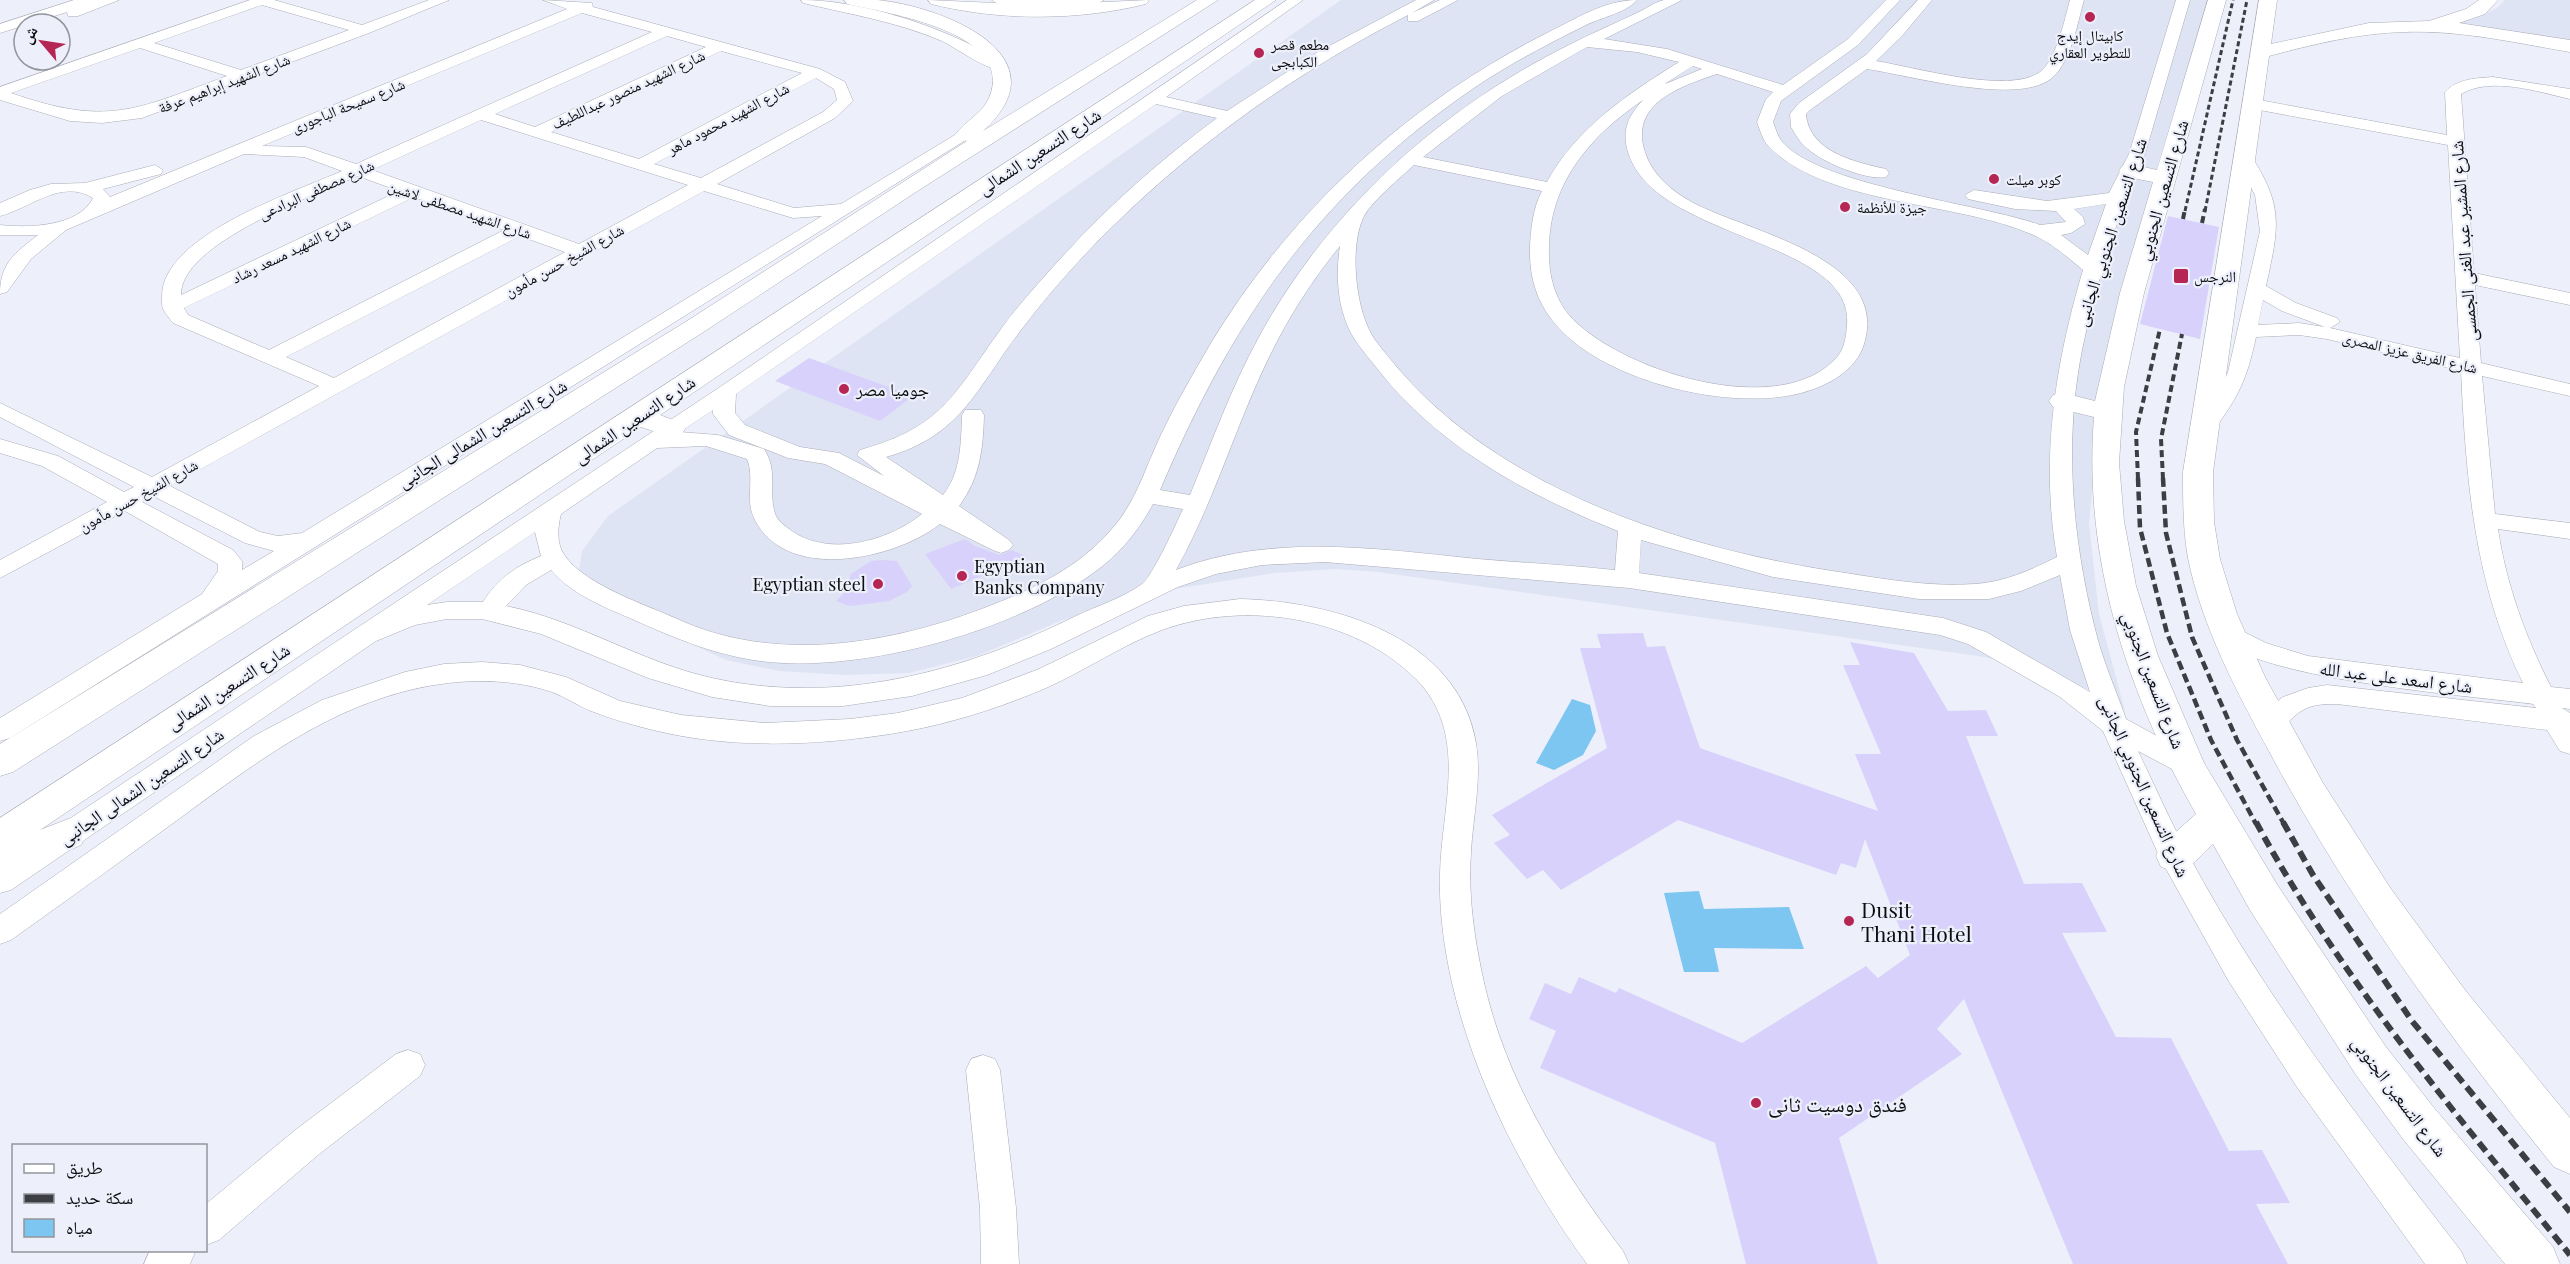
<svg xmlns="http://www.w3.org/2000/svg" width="2570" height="1264" viewBox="0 0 2570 1264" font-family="'Playfair Display','Noto Naskh Arabic',serif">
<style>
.built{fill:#dfe4f4}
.water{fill:#7cc6f1}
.building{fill:#d8d1fb}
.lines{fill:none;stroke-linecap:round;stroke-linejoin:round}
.minor-casing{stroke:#a9acb6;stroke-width:1}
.major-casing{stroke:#a9acb6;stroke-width:1}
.minor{fill:#fff;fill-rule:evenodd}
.major{fill:#fff;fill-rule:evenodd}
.rail-far3{stroke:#3d3e43;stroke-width:3;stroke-dasharray:5 3;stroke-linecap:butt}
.rail-far2{stroke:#3d3e43;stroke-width:4;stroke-dasharray:7 4;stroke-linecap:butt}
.rail-far1{stroke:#3d3e43;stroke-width:4.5;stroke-dasharray:9 4.5;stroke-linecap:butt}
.rail{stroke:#3d3e43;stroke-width:6;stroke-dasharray:11 6;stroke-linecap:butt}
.poi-dot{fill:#b62654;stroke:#edf0fa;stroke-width:2}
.labels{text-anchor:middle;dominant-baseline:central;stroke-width:4.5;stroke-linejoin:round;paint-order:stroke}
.far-poi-label{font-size:15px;fill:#0c0d10;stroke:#edf0fa;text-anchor:start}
.far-street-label{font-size:15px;fill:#0c0d10;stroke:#edf0fa}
.street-label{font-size:18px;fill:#0c0d10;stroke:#edf0fa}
.poi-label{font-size:18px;fill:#0c0d10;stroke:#edf0fa;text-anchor:start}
.near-poi-label{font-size:21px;fill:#0c0d10;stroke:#edf0fa;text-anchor:start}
</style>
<rect width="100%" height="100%" fill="#edf0fa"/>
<!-- built -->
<g class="built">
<path d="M1341 0H2208L2097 444 2089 523 2099 614 2125 711 2090 690 2059 676 1985 657 1378 572 1336 569 1275 573 1143 594 1058 622 977 656 909 673 846 675 779 671 726 660 605 604 579 571 582 551 608 516Z"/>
<path d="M2505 0H2570V43L2452 24 2474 19 2497 8Z"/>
</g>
<!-- water -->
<g class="water">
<path d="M1572 699 1590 705 1596 731 1583 755 1554 770 1536 763Z"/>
<path d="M1699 891 1704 909 1789 907 1804 949 1714 948 1719 972H1684L1664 893Z"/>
</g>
<!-- building -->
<g class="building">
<path d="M2168 216 2219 227 2200 339 2140 324Z"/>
<path d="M809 358 913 396 880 421 775 381Z"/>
<path d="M965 539 975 546 1000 555 1012 550 1027 557 951 589 925 554Z"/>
<path d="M882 560 897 561 912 586 907 592 889 601 859 605 849 606 836 601 845 592 851 574 871 561Z"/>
<path d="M1643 633 1647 647 1665 646 1700 748 1878 811 1855 754H1881L1843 665H1860L1850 642 1914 653 1948 711 1986 710 1998 736H1966L2024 884 2082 883 2107 932 2062 933 2116 1037 2171 1038 2229 1151 2262 1150 2290 1203 2256 1204 2288 1264H2073L1964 999 1937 1029 1962 1054 1839 1138 1878 1264H1746L1715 1143 1540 1068 1556 1031 1529 1019 1545 983 1571 994 1579 977 1616 993 1619 988 1742 1043 1866 966 1878 978 1910 955 1865 839 1856 868 1841 863 1836 875 1678 820 1561 890 1543 870 1527 879 1494 843 1510 835 1492 815 1607 748 1580 648H1601L1597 634Z"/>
</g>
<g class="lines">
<!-- minor casing -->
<g class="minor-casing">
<g id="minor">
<path d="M74 0H119L78 16H68L67 12 0 33V24Z"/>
<path d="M250 0H274L362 25 429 0H449L369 33 142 118 102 123 70 121 0 100V87ZM262 5 349 30 241 70 154 43ZM140 48 227 76C135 110 108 127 11 93Z"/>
<path d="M543 0 592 3 593 7 820 69 845 82 853 101 835 118 717 184 794 208 841 204 958 133H970L972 136 10 738 0 741V718L202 594 218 571V564L125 511 0 578V560L107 502 42 466 0 453V439L58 456 124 492 134 487 0 417V403L152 477 319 386 173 323C170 319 165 313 163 309 162 307 162 300 162 296 162 235 295 192 342 171L304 157 244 154 66 230 31 259 7 292 0 294C0 263 15 253 38 235H0V225C28 228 79 227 93 198 61 178 29 209 0 216V203L30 190 51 184 85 183 155 165 163 170 161 174 103 189 110 197 567 9ZM582 13 652 32 356 164 306 147 262 146ZM667 36 706 47 535 127 495 114ZM721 51 802 73 639 159 551 132ZM816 78 834 89 837 100 823 112 701 178 654 164ZM481 120 688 185 579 244 372 170ZM358 176 399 191 181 295C180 243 316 195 358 176ZM704 191 793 218 822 216 302 533 278 536 260 532 170 486ZM414 197 504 230 269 350 188 315 184 308ZM520 236 565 252 334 378 286 357ZM153 496 245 543 274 551 242 570V561L233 550 142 502Z"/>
<path d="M801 0C859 0 933 24 983 51 991 56 1001 59 1007 66L1004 69C989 73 957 48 942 41 898 22 849 14 803 3Z"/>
<path d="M992 0H1104L1097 4C1076 5 1006 14 992 0Z"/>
<path d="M1287 0H1303L1166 97 1227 111 1318 52 1416 0H1434L1412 13 1440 0H1458L1418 21H1408V15C1299 71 1202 139 1114 225 1080 258 1049 293 1021 330 976 388 963 435 886 457L943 495C961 473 961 442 962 415L965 410H981L984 415C983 449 980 478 959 506L1009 540 1013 545 1009 550 1001 553 993 550 940 524C896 559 785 584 754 518 745 500 755 478 747 459L706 446 657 448 561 514C558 526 557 538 561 549 576 582 644 604 675 618 775 665 893 644 992 605 1036 588 1080 566 1111 530 1135 504 1145 469 1160 437 1175 405 1193 374 1211 343 1291 211 1407 104 1545 34 1574 20 1604 0 1637 0 1626 13 1599 18 1584 26 1552 42 1519 59 1489 78 1324 186 1236 312 1160 490L1190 495C1212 442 1231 388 1259 337 1328 210 1440 109 1569 45 1592 33 1616 23 1639 12 1647 8 1655 2 1664 0 1669 0 1676 0 1682 0L1604 39 1667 49 1783 85 1848 39 1886 0H1900L1858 45 1781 101 1773 122C1775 127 1777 134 1780 139 1812 185 1983 204 2040 225L2066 222 2056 211 2015 209 1968 199 1965 195 1974 190 2047 201 2109 193 2129 154 2176 0H2190L2145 154 2128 191 2102 268 2104 271C2093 288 2090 315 2085 336 2063 432 2071 533 2095 629 2102 659 2116 690 2126 719L2197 758 2201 766 2197 774 2187 777 2138 751C2155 786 2170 821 2188 854 2264 996 2363 1124 2461 1251L2467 1264H2425L2297 1087 2228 980 2161 860 2103 731 2060 697 1968 644 1940 635 1629 588 1325 562 1262 565 1216 574 1178 587 1051 649 987 675 912 696 843 706H770L712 697 648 678 541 634 482 619H447L415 625 376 641 11 890 0 893V865L720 387ZM1587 47 1637 52 1679 62C1628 94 1576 128 1547 182L1423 157 1502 96ZM1693 66 1702 69 1665 84 1666 83ZM1717 74 1773 92 1766 99 1757 122C1760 130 1763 141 1769 147 1829 206 1956 201 2031 234 2051 242 2066 256 2083 270 2055 364 2040 460 2057 557 2031 570 2005 582 1975 584 1932 587 1889 580 1846 573 1686 550 1497 491 1391 360 1382 349 1372 338 1367 325 1355 297 1350 244 1364 216 1373 200 1400 178 1414 165L1542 191C1533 208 1531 228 1530 246 1529 273 1535 298 1552 320 1599 381 1729 412 1801 393 1827 386 1856 371 1864 344 1891 256 1742 231 1690 201 1672 191 1653 175 1646 155 1627 105 1678 87 1717 74ZM1643 100C1627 117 1621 132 1629 155 1658 240 1855 240 1847 325 1846 336 1845 347 1838 356 1782 423 1616 370 1568 314 1553 295 1548 271 1549 248 1549 183 1591 135 1643 100ZM1156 104 1217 118C1162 159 1109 205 1063 256 1042 279 1020 303 1001 329 954 394 943 427 860 450L857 455 884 476 839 453 800 447 745 425 735 413 736 394ZM2106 204 2088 255 2061 235 2071 233 2085 224 2083 217 2074 209ZM1340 246C1336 271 1337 298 1346 322 1352 339 1365 353 1376 367 1437 446 1527 495 1618 531L1615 570C1569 565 1524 563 1478 559 1378 549 1272 533 1176 570 1214 502 1235 427 1269 357 1288 318 1312 280 1340 246ZM713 410V414L729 435 788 458 825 464 922 514C887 542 827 558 789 529 784 525 779 522 776 516 767 494 779 471 764 449L718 435 680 432ZM1153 504 1183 509C1176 524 1153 576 1142 584 1123 598 1097 606 1076 616 963 672 838 706 712 678 640 662 577 620 506 606L526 585 551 570C571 594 604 607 632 619 672 637 710 653 753 660 857 677 1033 628 1112 558 1129 542 1142 524 1153 504ZM535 532 541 556C516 566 497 579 483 602H447L427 605ZM1641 540 1773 577 1919 599H1989L2021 591 2060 575 2070 630 2090 692 1986 632 1943 618 1639 573Z"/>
<path d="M1918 0H1932L1901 37 1876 61C1914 67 2009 95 2040 72 2056 61 2065 18 2070 0H2084C2077 24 2072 59 2053 77 2021 107 1908 75 1867 69L1810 110 1806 114C1809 152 1855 162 1886 169L1889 173 1886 177C1867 181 1822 162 1808 149 1800 143 1796 135 1791 127L1790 114 1799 103 1867 54Z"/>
<path d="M2493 77 2570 89V99C2538 92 2492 76 2461 94L2474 273 2570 293V305L2475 285 2481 363 2570 384V396L2482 376 2495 514 2570 523V539L2498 529C2506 584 2526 638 2551 687L2570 689V709L2562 708 2570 713V754L2560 751 2547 730 2337 704C2326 704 2313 704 2303 710 2287 719 2283 736 2262 730L2258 723 2269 708 2283 697 2308 688 2327 685 2536 708 2533 704C2475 696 2243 679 2215 633L2219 627 2228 624 2266 643 2308 656 2523 683C2474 584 2466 479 2461 371L2327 339 2299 335 2256 337C2247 379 2239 396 2213 431H2197L2194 426 2216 398 2228 372 2260 231 2255 195 2237 160 2239 156H2251C2285 207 2278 230 2266 286L2296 303 2337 318 2340 322 2330 328 2460 358 2448 145 2254 109 2248 107 2246 104 2248 101 2254 99 2447 135 2445 92C2456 79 2477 78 2493 77ZM2263 300 2282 311 2325 327 2299 323 2258 325Z"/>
<path d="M1240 599C1332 601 1458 636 1476 743 1482 779 1473 816 1471 852 1468 895 1474 936 1483 978 1505 1080 1561 1169 1623 1251L1629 1264H1587C1526 1180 1476 1085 1452 983 1444 947 1439 911 1440 875 1441 808 1470 734 1416 679 1353 616 1244 600 1162 630 1122 645 1086 670 1046 688 997 709 943 726 890 734 813 746 730 749 653 730 633 725 611 719 591 711 578 706 566 697 552 692 505 676 450 679 402 692 320 714 254 764 187 813 128 856 70 898 11 940L0 944V914L254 736 322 700 405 672 444 664 482 662 520 665 566 677 620 701 681 715 765 723 850 719 898 713 962 698 1039 669 1148 616 1184 606Z"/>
<path d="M408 1050 420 1054 425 1065 420 1076 318 1155 219 1240 206 1245V1204L294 1131 396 1054Z"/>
<path d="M983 1055 995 1059 1000 1070 1016 1208 1019 1264H981L980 1208 966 1070 971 1059Z"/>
<path d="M150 1250H196L190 1264H144Z"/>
</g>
</g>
<!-- major casing -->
<g class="major-casing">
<g id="major">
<path d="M844 0C855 0 866 0 877 0 941 6 1067 55 983 131L1197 0H1218L919 190 705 331 13 772 0 776V744L687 321 967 141 959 139 955 135C965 121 982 114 989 98 1017 32 886 13 847 4Z"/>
<path d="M928 0 1038 5 1149 0 1146 4C1077 21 1000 21 931 4Z"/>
<path d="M1255 0H1276L660 415 681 423 685 429 681 435 671 437 641 427 40 830 68 819 81 823 87 834 81 845 0 881V818Z"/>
<path d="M2208 0H2226L2144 293 2124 387 2119 463 2124 521 2136 586 2158 656 2204 763 2278 886 2386 1047 2435 1109 2553 1247 2560 1264H2505L2403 1139 2356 1075 2250 910 2213 844C2195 861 2187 876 2161 867L2156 856 2161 845 2196 814C2127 693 2083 558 2094 417L2053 407 2049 401 2053 395 2063 393 2095 401 2120 293 2153 182 2122 176 2119 171 2122 166 2130 164 2157 170Z"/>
<path d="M2259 0H2277L2271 44 2369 23 2429 21 2466 9 2479 0H2498L2485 14 2459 23 2570 40V52C2516 43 2461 30 2405 32 2359 33 2314 44 2269 56L2213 472 2214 522 2220 559 2237 614 2265 677 2323 783 2391 889 2465 990 2570 1118V1174L2554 1167C2448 1036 2350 902 2270 753 2237 692 2202 627 2188 558 2183 530 2183 501 2183 472Z"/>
</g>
</g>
<!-- minor -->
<use href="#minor" class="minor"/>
<!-- major -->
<use href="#major" class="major"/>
<!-- rail-far3 -->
<g class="rail-far3">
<path d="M2185 211 2233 0"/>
<path d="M2205 211 2247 0"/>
</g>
<!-- rail-far2 -->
<g class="rail-far2">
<path d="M2183 219 2185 209"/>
<path d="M2202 223 2205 209"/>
<path d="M2138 479 2136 432 2160 329"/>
<path d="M2163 479 2161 439 2182 334"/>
</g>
<!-- rail-far1 -->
<g class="rail-far1">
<path d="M2138 478 2140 528 2167 633 2211 740 2256 824"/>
<path d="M2163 478 2166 533 2192 637 2237 740 2284 824"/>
</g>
<!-- rail -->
<g class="rail">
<path d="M2256 822C2341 980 2458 1116 2570 1255"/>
<path d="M2283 822 2313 875 2412 1021 2570 1212"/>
</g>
</g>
<!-- markers -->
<g class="poi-dot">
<circle cx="2090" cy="17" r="6"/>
<circle cx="1259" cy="53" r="6"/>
<circle cx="1994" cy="179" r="6"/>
<circle cx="1845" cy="207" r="6"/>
<rect x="2173" y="268" width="16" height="16" rx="3"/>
<circle cx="844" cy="389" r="6"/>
<circle cx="962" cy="576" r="6"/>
<circle cx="878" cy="584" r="6"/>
<circle cx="1849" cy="921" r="6"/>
<circle cx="1756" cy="1103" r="6"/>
</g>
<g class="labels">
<!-- far-poi labels -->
<g class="far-poi-label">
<text x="2090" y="35" text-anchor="middle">كابيتال إيدج<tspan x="2090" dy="17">للتطوير العقاري</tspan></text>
<text x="1271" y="44">مطعم قصر<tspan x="1271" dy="17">الكبابجى</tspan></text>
<text x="2006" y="179">كوبر ميلت</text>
<text x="1857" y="207">جيزة للأنظمة</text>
<text x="2194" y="276">النرجس</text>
</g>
<!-- far-street labels -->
<g class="far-street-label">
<text transform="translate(224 83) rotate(-21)">شارع الشهيد إبراهيم عرفة</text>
<text transform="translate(628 89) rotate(-25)">شارع الشهيد منصور عبداللطيف</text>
<text transform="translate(348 105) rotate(-22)">شارع سميحة الباجورى</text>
<text transform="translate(728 118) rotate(-28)">شارع الشهيد محمود ماهر</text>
<text transform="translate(316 189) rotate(-24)">شارع مصطفى البرادعى</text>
<text transform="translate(460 209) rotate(19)">شارع الشهيد مصطفى لاشين</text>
<text transform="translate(291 250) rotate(-26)">شارع الشهيد مسعد رشاد</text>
<text transform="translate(564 260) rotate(-29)">شارع الشيخ حسن مأمون</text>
<text transform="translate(2410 352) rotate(13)">شارع الفريق عزيز المصرى</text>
<text transform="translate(138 495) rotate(-29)">شارع الشيخ حسن مأمون</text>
</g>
<!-- street labels -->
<g class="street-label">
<text transform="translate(1039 151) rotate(-33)">شارع التسعين الشمالى</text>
<text transform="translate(2162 190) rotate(-74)">شارع التسعين الجنوبي</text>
<text transform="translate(2110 232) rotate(-72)">شارع التسعين الجنوبي الجانبى</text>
<text transform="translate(2463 241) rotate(-94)">شارع المشير عبد الغنى الجمسى</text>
<text transform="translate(634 419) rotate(-34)">شارع التسعين الشمالى</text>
<text transform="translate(482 433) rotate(-31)">شارع التسعين الشمالى الجانبى</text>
<text transform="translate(2396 677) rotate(7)">شارع اسعد على عبد الله</text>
<text transform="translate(2154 680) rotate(69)">شارع التسعين الجنوبي</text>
<text transform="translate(228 686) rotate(-33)">شارع التسعين الشمالى</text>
<text transform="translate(141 786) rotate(-34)">شارع التسعين الشمالى الجانبى</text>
<text transform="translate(2145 786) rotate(66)">شارع التسعين الجنوبي الجانبى</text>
<text transform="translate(2400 1096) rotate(53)">شارع التسعين الجنوبي</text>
</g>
<!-- poi labels -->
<g class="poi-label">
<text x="856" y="389">جوميا مصر</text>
<text x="974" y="566">Egyptian<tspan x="974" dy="21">Banks Company</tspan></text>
<text x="866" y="584" text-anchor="end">Egyptian steel</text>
</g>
<!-- near-poi labels -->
<g class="near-poi-label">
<text x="1861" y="909">Dusit<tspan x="1861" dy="24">Thani Hotel</tspan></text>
<text x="1768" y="1103">فندق دوسيت ثانى</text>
</g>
</g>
<!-- legend -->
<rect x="12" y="1144" width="195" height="108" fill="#edf0fa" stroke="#93959c" stroke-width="1.5"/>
<rect x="24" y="1164" width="30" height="9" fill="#ffffff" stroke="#93959c" stroke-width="1.5"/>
<text x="66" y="1174" font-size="18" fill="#0c0d10">طريق</text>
<rect x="24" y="1194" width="30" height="9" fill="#3d3e43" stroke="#93959c" stroke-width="1.5"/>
<text x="66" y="1204" font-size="18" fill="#0c0d10">سكة حديد</text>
<rect x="24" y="1219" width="30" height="18" fill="#7cc6f1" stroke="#93959c" stroke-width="1.5"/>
<text x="66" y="1234" font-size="18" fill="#0c0d10">مياه</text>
<!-- north arrow -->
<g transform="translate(42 42) rotate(299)"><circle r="28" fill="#edf0fa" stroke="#93959c" stroke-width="1.5"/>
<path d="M0-4.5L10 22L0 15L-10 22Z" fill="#b62654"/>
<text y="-9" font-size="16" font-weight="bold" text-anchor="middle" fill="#0c0d10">ش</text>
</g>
</svg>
